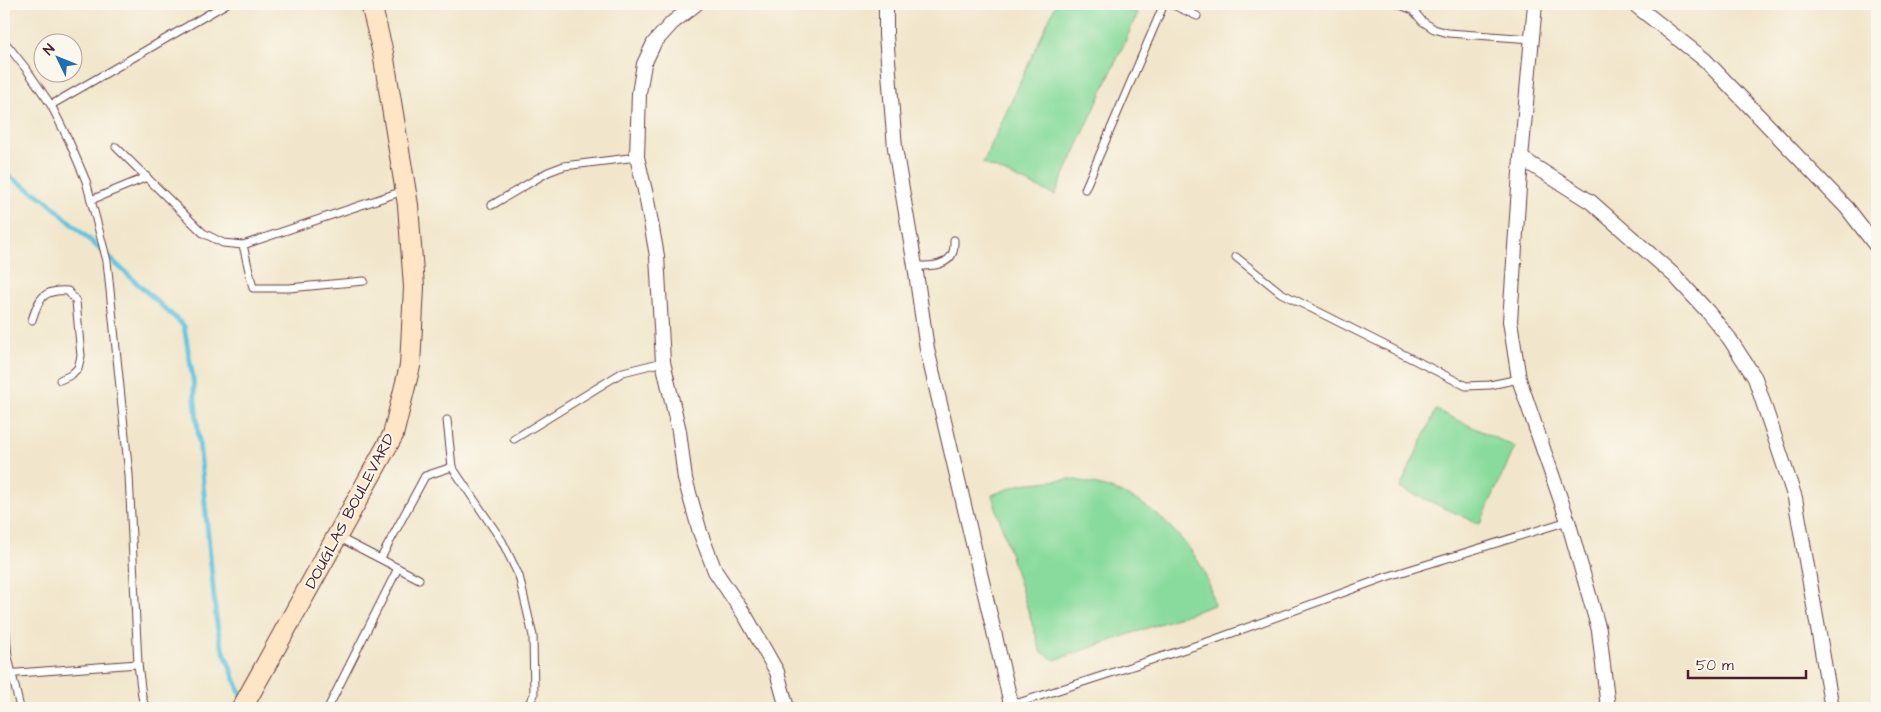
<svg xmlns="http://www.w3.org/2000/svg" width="1881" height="712" viewBox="0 0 1881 712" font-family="'Architects Daughter',sans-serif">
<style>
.pitch{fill:#88db9c;stroke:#697d64}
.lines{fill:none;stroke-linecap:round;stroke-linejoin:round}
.stream{stroke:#62c4e0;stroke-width:5}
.lane-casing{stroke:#633d43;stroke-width:9}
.street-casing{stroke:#633d43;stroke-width:16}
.secondary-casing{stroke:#633d43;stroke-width:22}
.lane{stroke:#fff;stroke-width:7}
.street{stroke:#fff;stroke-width:14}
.secondary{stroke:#fee5c5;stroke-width:20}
.labels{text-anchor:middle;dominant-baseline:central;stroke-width:4;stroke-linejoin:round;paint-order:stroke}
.street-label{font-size:16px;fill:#4a1f2b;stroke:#fbf7ec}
</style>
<rect width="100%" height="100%" fill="#fbf7ec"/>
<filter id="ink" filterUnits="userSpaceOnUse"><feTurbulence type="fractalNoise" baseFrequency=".02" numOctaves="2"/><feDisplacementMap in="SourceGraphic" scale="10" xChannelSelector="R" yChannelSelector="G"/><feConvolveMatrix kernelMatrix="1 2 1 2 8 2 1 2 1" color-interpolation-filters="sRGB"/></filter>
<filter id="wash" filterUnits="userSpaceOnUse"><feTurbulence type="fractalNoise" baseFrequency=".0096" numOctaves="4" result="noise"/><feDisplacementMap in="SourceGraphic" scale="20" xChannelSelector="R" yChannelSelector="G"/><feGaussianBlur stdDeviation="1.12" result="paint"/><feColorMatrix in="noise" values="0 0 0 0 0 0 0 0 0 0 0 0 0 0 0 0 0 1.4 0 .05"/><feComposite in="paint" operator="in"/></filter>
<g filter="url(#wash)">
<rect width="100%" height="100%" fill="#f1e6cb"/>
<!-- pitch -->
<g class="pitch">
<path d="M1056 4H1116L1138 13 1055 195 983 163Z"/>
<path d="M1436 410 1515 447 1480 524 1400 488Z"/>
<path d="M1071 479C1118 488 1145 499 1178 535 1200 560 1207 573 1214 605L1055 660 1041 652 992 495 1021 484Z"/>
</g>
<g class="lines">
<!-- stream -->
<path class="stream" d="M4 173 46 200 184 326 193 379 216 618 220 641 242 698"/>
</g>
</g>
<g filter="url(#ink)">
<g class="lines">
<!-- lane casing -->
<g class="lane-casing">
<g id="lane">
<path d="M1171 4 1197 16"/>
<path d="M1398 4 1413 10 1422 21 1434 29 1448 33 1532 39"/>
<path d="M4 41 27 70 51 105 69 141 86 181 107 261 129 475 138 664 142 696 145 708"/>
<path d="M51 105 226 4"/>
<path d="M116 147 203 233 223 243 243 245 403 191"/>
<path d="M1085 189 1164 4"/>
<path d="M91 200 147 177"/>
<path d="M492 205 548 172 564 166 637 157"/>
<path d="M243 245 253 288H289L364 281"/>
<path d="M1236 257 1281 293 1466 386 1490 385 1519 379"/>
<path d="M915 266C928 266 948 267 953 252 954 249 954 243 954 240"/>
<path d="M32 320C39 298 43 289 68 291L76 301 81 356 78 368 71 375 60 380"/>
<path d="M447 420 452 467 502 541 519 576 533 636 534 695 526 708"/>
<path d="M514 439 623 372 663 362"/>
<path d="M338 537 419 579"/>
<path d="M381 558 425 476 452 467"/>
<path d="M4 613 8 657 20 708"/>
<path d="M4 674 138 664"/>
<path d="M1012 705 1213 640 1386 577 1568 521"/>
<path d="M329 706 398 568"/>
</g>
</g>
<!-- street casing -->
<g class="street-casing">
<g id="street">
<path d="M696 4 672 23 654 43 644 64 639 93 637 157 646 195 657 256 663 362 679 431 685 479 700 532 715 571 746 617 777 672 787 708"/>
<path d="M886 4V35L895 148 915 266 927 349 1012 708"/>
<path d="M1535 4 1521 158 1510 321 1519 379 1568 521 1599 630 1608 708"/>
<path d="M1634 4 1705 60 1847 208 1877 247"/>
<path d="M1521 158 1591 202 1675 276 1708 312 1729 338 1755 378 1795 498 1832 708"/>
</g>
</g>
<!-- secondary casing -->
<g class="secondary-casing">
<path id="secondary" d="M242 708 393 435 410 366 414 287 408 205 383 53 371 4"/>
</g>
<!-- lane -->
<use href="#lane" class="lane"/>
<!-- street -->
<use href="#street" class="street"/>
<!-- secondary -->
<use href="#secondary" class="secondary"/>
</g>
</g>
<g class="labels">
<!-- street labels -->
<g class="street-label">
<text transform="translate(350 511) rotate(-62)">DOUGLAS BOULEVARD</text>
</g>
</g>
<!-- margin -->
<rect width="1881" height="712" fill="none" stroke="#fbf7ec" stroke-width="20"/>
<!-- north arrow -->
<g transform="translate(58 58) rotate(313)"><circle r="24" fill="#fbf7ec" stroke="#b4a19f"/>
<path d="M0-4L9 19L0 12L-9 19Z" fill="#1f6fb2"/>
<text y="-8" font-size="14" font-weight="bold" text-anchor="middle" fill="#4a1f2b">N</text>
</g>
<!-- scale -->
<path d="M1688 670v8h118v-8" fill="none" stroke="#4a1f2b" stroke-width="2.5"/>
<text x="1696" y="670" font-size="15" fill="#4a1f2b" stroke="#fbf7ec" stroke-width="4" paint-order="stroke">50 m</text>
</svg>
